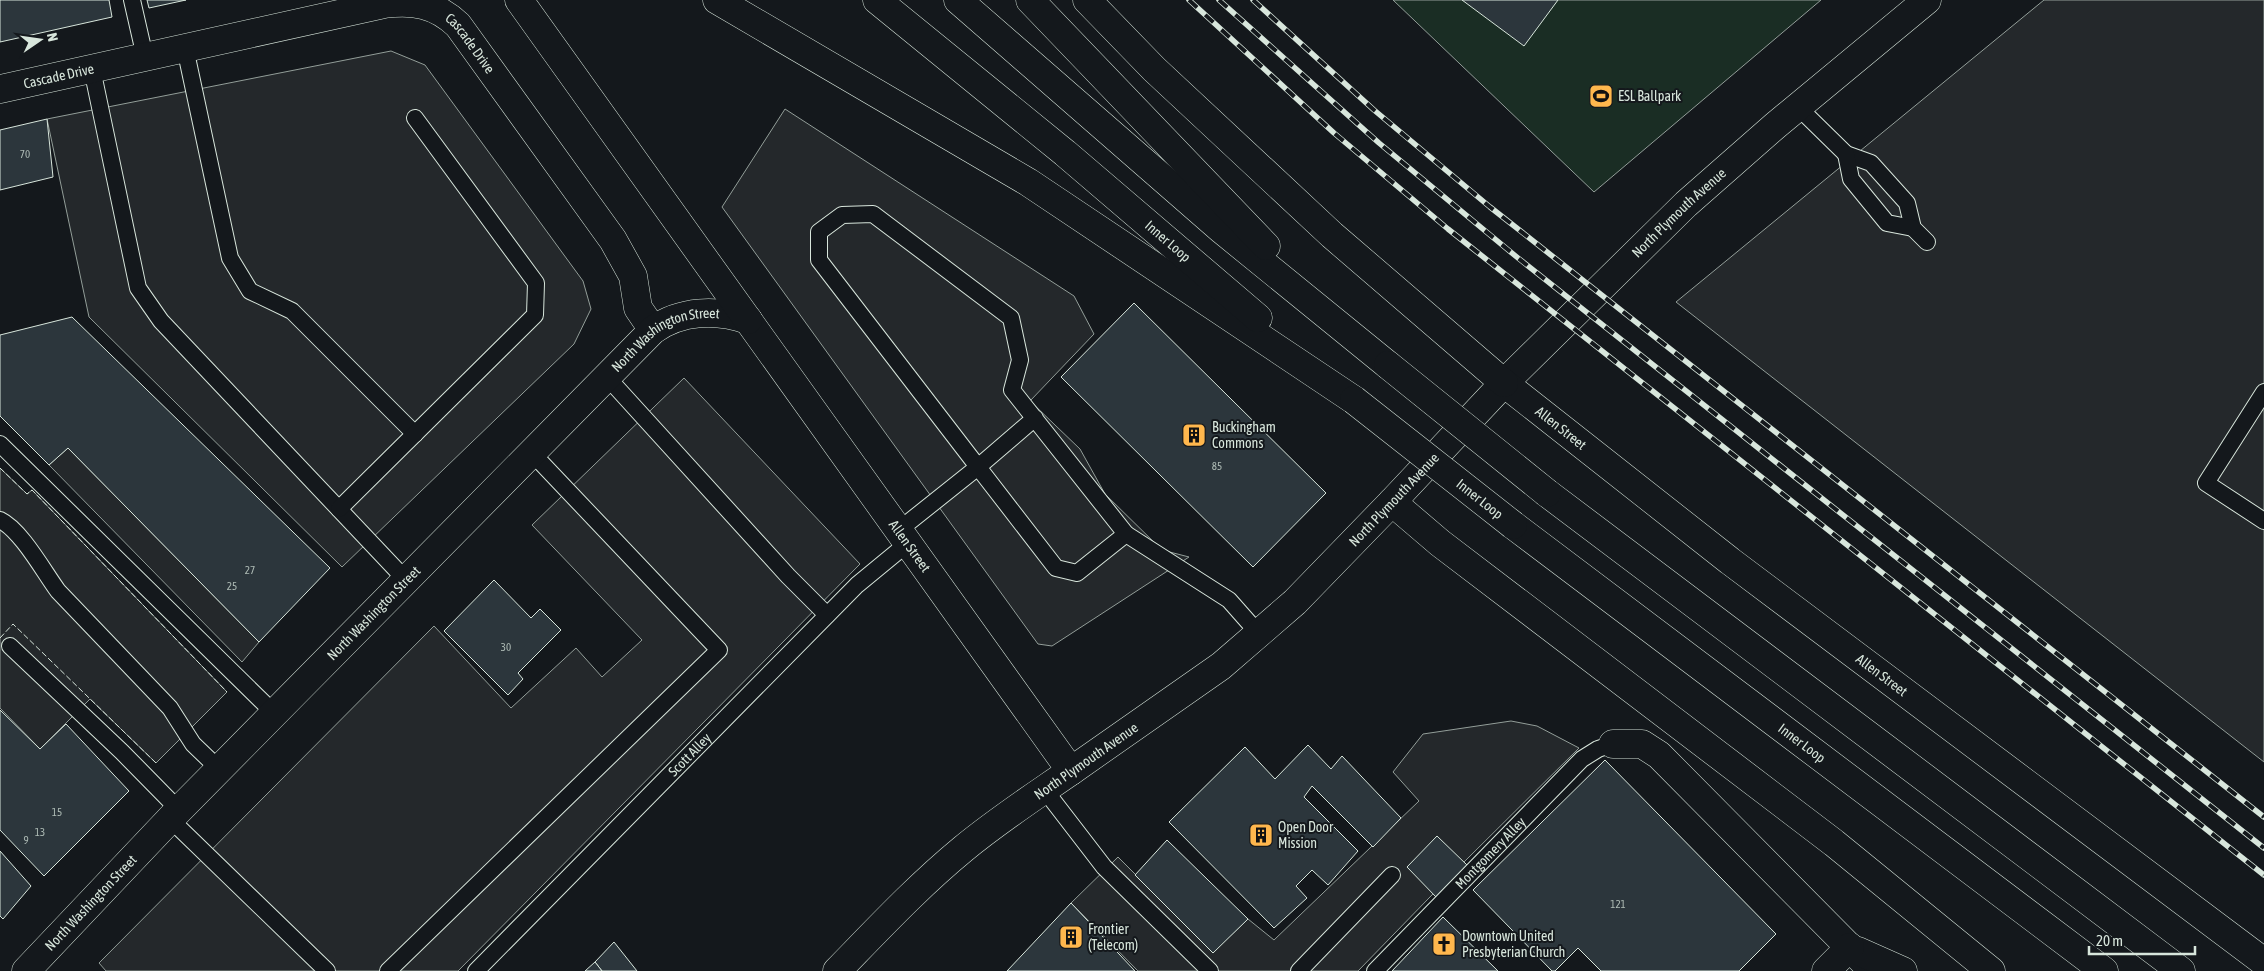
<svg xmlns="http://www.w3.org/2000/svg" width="2264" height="971" viewBox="0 0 2264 971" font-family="'Asap Condensed',sans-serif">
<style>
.green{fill:#1a2d24;stroke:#939e99}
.parking{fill:#24282b;stroke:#939e99}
.building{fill:#2c363c;stroke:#d8e6dc}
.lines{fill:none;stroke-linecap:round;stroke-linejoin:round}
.lane-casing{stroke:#d8e6dc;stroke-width:18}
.street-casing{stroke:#d8e6dc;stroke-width:29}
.secondary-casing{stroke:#d8e6dc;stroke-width:29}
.primary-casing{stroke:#d8e6dc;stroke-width:29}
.highway-casing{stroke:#d8e6dc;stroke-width:29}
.lane{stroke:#14181c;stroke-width:16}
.street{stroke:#14181c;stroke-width:28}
.secondary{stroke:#14181c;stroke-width:28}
.primary{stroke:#14181c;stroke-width:28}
.highway{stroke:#14181c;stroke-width:28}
.rail-casing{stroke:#d8e6dc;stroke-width:5.5}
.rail{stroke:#14181c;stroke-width:4;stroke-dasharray:11;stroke-linecap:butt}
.highway-bridge-casing{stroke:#d8e6dc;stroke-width:29;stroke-linecap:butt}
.highway-bridge{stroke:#14181c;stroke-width:28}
.fence{stroke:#d8e6dc;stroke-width:1;stroke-dasharray:6 2.5;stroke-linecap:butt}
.labels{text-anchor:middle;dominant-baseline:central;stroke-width:4;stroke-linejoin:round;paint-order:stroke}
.number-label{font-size:11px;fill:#adbab4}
.street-label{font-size:14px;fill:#d8e6dc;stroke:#14181c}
.poi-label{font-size:14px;fill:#d8e6dc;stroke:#14181c;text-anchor:start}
</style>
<rect width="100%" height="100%" fill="#14181c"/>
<!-- green -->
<path class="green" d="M1393 0H1821L1594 192Z"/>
<!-- parking -->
<g class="parking">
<path d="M2044 0H2264V762L1676 302Z"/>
<path d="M391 51 425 65 583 281 591 309 574 344 342 567 89 317 47 119Z"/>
<path d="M785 109 1074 296 1094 334 1030 401 1080 449 1105 494 1162 550 1189 557 1052 646 1038 644 722 207Z"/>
<path d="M684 378 860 564 458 971H106L99 963 434 626 511 708 576 648 602 677 642 640 532 525Z"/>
<path d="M68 448 259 642 242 662 49 465Z"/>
<path d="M0 468 27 494 32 490 227 692 156 763 90 699 40 749 0 708Z"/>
<path d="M1511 721 1537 726 1579 748 1464 862 1358 971H1138L1071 903 1118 857 1213 952 1248 919 1274 940 1419 801 1393 772 1423 734Z"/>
</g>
<!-- building -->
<g class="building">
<path d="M0 0H109L112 17 0 42Z"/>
<path d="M147 0H186L149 8Z"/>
<path d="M1462 0H1558L1524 46Z"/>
<path d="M47 119 53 177 0 190V130Z"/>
<path d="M1134 303 1326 493 1253 567 1061 377Z"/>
<path d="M72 317 330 568 259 642 68 448 49 465 0 416V335Z"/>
<path d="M494 580 531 618 540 609 561 630 518 673 523 679 508 695 444 631Z"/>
<path d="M0 710 40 749 66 724 129 791 44 876 0 830Z"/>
<path d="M1308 745 1331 769 1342 756 1401 818 1373 847 1312 786 1304 797 1358 851 1328 885 1312 870 1296 886 1307 898 1274 928 1169 822 1245 747 1275 779Z"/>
<path d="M1605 760 1776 934 1739 971H1601L1578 948 1555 971H1552L1473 890Z"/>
<path d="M1437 836 1467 865 1436 897 1407 867Z"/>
<path d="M1167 840 1248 919 1213 953 1135 875Z"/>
<path d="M0 851 31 886 3 919 0 916Z"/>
<path d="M1071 903 1135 971H1007Z"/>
<path d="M1443 917 1498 971H1392Z"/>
<path d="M614 942 637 971H602L595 962Z"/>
<path d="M595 962 602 971H585Z"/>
</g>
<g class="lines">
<!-- lane casing -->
<g class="lane-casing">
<g id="lane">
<path d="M132 0 145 57"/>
<path d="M185 48 230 258 250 291 292 311 415 434"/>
<path d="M92 69 138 288 161 321 406 580"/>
<path d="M1798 107 1846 154 1871 163 1907 203 1913 228 1927 242"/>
<path d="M1846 154 1851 179 1887 223 1913 228"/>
<path d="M607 377 788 576 827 615"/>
<path d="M2264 392 2206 483 2264 521"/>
<path d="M0 444 274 713"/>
<path d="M339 509 535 315 536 283 415 118"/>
<path d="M0 520C21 530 44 572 58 591L170 708 193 744 219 769"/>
<path d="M899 530 978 467 819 260V232L842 215 873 214 1011 318 1020 360 1012 390 1126 534 1077 573 1056 568 978 467 1035 418"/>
<path d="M1126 534 1229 600 1259 634"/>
<path d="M10 646 122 752 179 810"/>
<path d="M1044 789 1104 867 1210 971"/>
<path d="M170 819 327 971"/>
<path d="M388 971 719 650 532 453"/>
<path id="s1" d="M476 971 857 585 908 543"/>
<path d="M1299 971 1392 875"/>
<path id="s2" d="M1375 971 1582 759 1598 749 1613 744"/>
</g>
</g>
<!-- street casing -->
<g class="street-casing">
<g id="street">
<path id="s3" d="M0 89 384 4C413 0 436 4 458 25L613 240 633 276 638 308 653 330"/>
<path d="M1613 744H1642L1659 755 1873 971"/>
<path d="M1858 951 1903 971"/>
<path id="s4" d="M26 971 173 816 653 330C681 310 717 309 748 320"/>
<path d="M1826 971 1850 947"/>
</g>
</g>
<!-- secondary casing -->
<g class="secondary-casing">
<g id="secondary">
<path id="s5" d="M1504 383 1686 204 1776 125 1927 0"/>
<path d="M837 971C878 929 918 886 963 849 998 820 1035 796 1071 771"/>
</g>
</g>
<!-- primary casing -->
<g class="primary-casing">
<g id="primary">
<path id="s6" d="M748 320 1071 771 1221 666 1295 602 1392 502 1504 383 1730 561 2264 962"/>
<path d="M1392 502 1440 543 1834 843 1991 971"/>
</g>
</g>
<!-- highway casing -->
<g class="highway-casing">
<g id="highway">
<path d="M519 0 748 320"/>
<path d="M717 0 1028 182 1354 400"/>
<path id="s7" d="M877 0 1065 153 1258 318"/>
<path d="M958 0 1222 230 1388 365"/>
<path d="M1030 0 1266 246"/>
<path d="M1087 0 1154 69 1332 235 1504 383"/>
<path d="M1547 493 2181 971"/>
<path id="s8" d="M1513 525 2104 971"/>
</g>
</g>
<!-- lane -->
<use href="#lane" class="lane"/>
<!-- street -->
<use href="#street" class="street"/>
<!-- secondary -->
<use href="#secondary" class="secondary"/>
<!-- primary -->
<use href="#primary" class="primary"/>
<!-- highway -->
<use href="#highway" class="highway"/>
<!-- rail casing -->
<g class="rail-casing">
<g id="rail">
<path d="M1189 0 1334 133 1448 229 2264 875"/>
<path d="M1219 0 1379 143 1518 258 2264 848"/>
<path d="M1253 0 1374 110 1490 207 2264 817"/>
</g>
</g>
<!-- rail -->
<use href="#rail" class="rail"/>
<!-- highway-bridge casing -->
<g class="highway-bridge-casing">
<g id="highway-bridge">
<path d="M1388 365 1547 493"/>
<path id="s9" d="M1354 400 1513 525"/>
</g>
</g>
<!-- highway-bridge -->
<use href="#highway-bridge" class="highway-bridge"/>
<!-- fence -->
<g class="fence">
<path d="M0 468 27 494 32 490 227 692"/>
<path d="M0 638 13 624 156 763"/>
</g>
</g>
<!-- icons -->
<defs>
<g id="stadium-square" transform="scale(1.25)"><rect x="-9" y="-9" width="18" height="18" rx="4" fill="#ffb74d" stroke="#14181c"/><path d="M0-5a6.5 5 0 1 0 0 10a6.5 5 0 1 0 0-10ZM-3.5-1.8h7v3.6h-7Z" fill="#111"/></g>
<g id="building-square" transform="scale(1.25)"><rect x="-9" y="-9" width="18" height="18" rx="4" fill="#ffb74d" stroke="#14181c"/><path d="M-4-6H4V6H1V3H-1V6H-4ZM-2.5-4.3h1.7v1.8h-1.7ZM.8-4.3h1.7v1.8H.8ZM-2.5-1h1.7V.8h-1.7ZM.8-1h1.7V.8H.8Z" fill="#111"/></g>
<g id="church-square" transform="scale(1.25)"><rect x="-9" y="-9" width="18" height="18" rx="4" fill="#ffb74d" stroke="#14181c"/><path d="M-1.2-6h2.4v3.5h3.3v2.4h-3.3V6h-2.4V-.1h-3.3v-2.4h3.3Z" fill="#111"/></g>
</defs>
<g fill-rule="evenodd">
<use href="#stadium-square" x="1601" y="96"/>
<use href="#building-square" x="1194" y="435"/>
<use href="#building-square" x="1261" y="835"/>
<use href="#building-square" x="1071" y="937"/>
<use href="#church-square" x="1444" y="944"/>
</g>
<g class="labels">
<!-- number labels -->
<g class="number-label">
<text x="25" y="154">70</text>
<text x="1217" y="466">85</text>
<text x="250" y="570">27</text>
<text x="232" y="586">25</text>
<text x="506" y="647">30</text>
<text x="57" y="812">15</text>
<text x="40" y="832">13</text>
<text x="26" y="840">9</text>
<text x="1618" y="904">121</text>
</g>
<!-- street labels -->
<g class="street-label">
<text stroke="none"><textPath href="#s3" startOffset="495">Cascade Drive</textPath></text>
<text stroke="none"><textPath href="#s3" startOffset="60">Cascade Drive</textPath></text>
<text stroke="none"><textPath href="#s5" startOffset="244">North Plymouth Avenue</textPath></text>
<text stroke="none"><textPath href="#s7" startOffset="378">Inner Loop</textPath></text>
<text stroke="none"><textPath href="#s4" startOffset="904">North Washington Street</textPath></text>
<text stroke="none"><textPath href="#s6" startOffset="1211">Allen Street</textPath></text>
<text stroke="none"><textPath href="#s9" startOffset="160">Inner Loop</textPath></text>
<text stroke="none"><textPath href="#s6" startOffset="978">North Plymouth Avenue</textPath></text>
<text stroke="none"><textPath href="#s6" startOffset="278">Allen Street</textPath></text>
<text stroke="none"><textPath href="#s4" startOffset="499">North Washington Street</textPath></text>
<text stroke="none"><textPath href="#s6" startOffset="1616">Allen Street</textPath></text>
<text stroke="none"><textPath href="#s8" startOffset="362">Inner Loop</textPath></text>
<text stroke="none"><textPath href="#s1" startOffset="304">Scott Alley</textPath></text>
<text transform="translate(1086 761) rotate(-35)">North Plymouth Avenue</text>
<text stroke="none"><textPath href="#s2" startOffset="165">Montgomery Alley</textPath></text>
<text stroke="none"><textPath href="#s4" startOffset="94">North Washington Street</textPath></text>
</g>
<!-- poi labels -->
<g class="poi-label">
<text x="1618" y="96">ESL Ballpark</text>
<text x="1212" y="427">Buckingham<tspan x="1212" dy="16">Commons</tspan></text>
<text x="1278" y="827">Open Door<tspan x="1278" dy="16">Mission</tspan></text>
<text x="1088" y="929">Frontier<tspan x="1088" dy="16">(Telecom)</tspan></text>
<text x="1462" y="936">Downtown United<tspan x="1462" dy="16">Presbyterian Church</tspan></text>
</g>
</g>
<!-- north arrow -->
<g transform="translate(40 40) rotate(77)" stroke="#14181c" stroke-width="4" paint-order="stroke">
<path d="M0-4L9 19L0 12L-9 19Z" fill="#d8e6dc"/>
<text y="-8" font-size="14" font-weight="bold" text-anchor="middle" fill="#d8e6dc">N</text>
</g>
<!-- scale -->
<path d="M2089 946v8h106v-8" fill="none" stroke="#d8e6dc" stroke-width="2.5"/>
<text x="2096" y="946" font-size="15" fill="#d8e6dc" stroke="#14181c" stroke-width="4" paint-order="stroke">20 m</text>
</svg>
